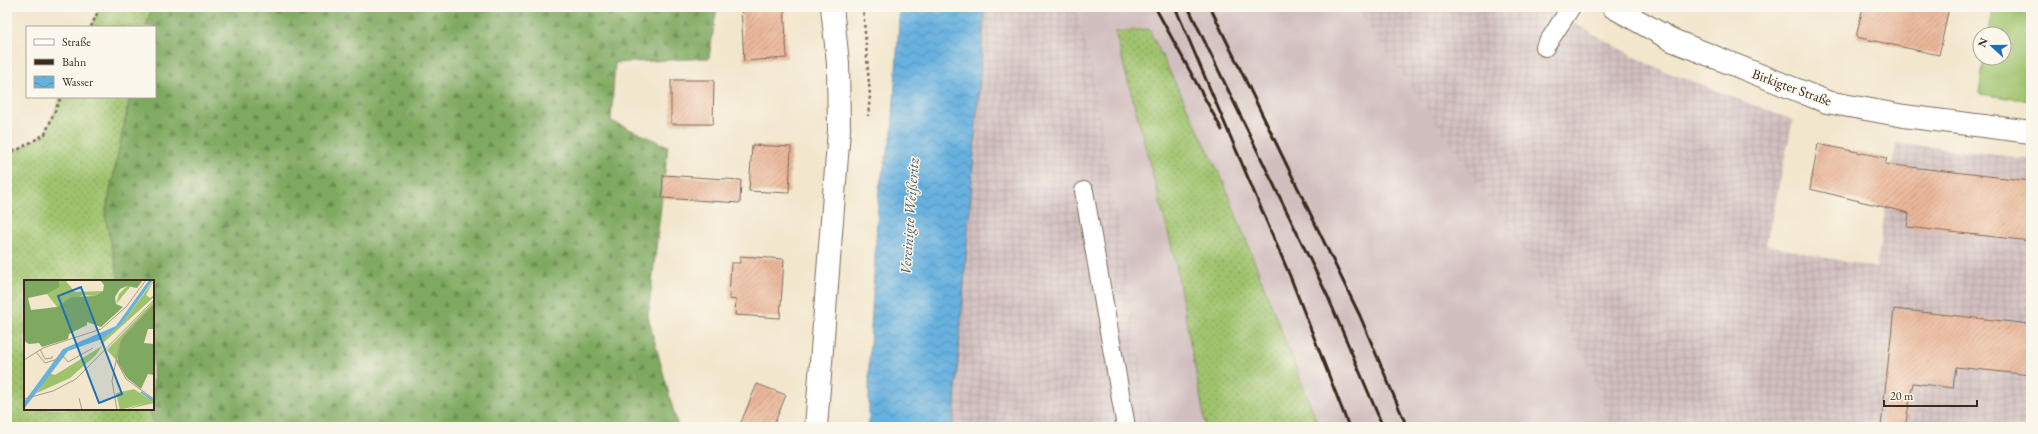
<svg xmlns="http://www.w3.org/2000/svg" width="2038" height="434" viewBox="0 0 2038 434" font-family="'EB Garamond',serif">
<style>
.industrial{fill:url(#industrial-grid)}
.railway{fill:#d1bfbf}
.grass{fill:url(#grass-dots);stroke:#6d7646}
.forest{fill:url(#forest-firs);stroke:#5d6a3f}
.garden{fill:#9fc36d;stroke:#6d7646}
.water{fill:url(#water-waves);stroke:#516e7e}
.building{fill:url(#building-hatch)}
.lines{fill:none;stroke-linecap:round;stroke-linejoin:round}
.lane-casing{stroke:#7b6c5b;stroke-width:20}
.street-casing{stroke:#7b6c5b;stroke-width:24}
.secondary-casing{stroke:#7b6c5b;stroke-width:24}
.path{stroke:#7b6c5b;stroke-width:2.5;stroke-dasharray:3 3;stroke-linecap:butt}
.lane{stroke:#fff;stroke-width:18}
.street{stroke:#fff;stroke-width:22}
.secondary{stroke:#fff;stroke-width:22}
.rail{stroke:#3b2a1e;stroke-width:3}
.labels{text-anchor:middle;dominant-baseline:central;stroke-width:3;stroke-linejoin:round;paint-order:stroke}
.street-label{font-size:14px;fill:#3b2a1e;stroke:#fbf7ec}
.water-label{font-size:15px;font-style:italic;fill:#4a5962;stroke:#fbf7ec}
.inset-river{fill:none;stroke:#67b1df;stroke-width:2}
.inset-road{fill:none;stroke:#a99b86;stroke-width:1}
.view{fill:#1f6fb2;fill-opacity:0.15;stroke:#1f6fb2;stroke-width:2}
.inset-edge{fill:none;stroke:#3b2a1e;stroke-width:2}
</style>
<defs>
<pattern id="industrial-grid" width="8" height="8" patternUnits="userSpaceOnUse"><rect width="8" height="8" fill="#d1bfbf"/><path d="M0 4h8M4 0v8" fill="none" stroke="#b4a4a4"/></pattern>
<pattern id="grass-dots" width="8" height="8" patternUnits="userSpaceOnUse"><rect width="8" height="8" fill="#9fc36d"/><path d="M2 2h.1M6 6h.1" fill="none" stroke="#839f59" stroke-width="1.8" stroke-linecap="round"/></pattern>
<pattern id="forest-firs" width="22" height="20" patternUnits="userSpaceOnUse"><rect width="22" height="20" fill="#7fa960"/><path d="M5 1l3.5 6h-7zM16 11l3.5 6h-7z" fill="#698a4f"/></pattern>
<pattern id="water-waves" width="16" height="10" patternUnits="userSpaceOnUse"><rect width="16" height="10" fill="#67b1df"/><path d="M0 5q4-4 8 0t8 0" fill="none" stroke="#5690b4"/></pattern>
<pattern id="building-hatch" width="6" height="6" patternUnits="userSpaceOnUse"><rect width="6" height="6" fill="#ebb79a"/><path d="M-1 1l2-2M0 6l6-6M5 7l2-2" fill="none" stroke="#c0957d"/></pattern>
</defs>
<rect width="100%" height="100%" fill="#fbf7ec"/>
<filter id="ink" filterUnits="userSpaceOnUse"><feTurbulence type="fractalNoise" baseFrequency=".025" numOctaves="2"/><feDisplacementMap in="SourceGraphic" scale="8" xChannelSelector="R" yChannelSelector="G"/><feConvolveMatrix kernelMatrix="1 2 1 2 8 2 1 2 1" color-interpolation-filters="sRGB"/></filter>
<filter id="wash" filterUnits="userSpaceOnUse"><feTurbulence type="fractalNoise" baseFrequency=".012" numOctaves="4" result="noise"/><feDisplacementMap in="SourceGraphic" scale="16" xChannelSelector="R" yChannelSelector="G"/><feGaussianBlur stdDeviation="0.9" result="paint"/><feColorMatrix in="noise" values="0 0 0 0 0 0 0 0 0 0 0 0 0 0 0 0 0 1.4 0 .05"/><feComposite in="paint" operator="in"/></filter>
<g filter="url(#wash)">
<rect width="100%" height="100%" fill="#f2e6cc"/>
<!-- industrial -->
<g class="industrial">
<path d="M985 7H1076L1092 65 1152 427H953Z"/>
<path d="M1355 7H1554L1572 22 1652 66 1793 120 1766 245 1876 268 1896 143 2031 159V427H1610L1589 366 1513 235Z"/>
</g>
<!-- railway -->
<path class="railway" d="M1076 7H1355L1513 235 1589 366 1610 427H1319L1222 179 1149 29 1115 32 1174 255 1206 427H1152L1092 65Z"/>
<!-- grass -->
<g class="grass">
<path d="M100 7H152L146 27H91Z"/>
<path d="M1149 29 1222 179 1319 427H1206L1174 255 1115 32Z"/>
<path d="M61 97H130L105 215 119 281H25V409H150L154 427H7V153L19 149 45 134Z"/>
</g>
<!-- forest -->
<path class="forest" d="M152 7H717L709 58 615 63 611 121 668 146 648 317 678 427H154L150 409H153V281H119L105 215 130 97H155V27H146Z"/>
<!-- garden -->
<path class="garden" d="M1992 7H2031V101L1979 94 1984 58H2004V34H1988Z"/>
<!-- water -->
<path class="water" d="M900 7H985L953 427H869V363L879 188 892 133Z"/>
<g id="blocks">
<!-- building -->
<g class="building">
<path d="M741 7H784L787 58 744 61Z"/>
<path d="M1863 7H1949L1939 55 1856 37Z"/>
<path d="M671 80H714L713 124H671Z"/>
<path d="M1818 144 1887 158 1885 164 2031 181V241L1907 227 1909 213 1810 189Z"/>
<path d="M752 145 791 147 789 193 749 191Z"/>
<path d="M663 175 741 180 740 203 662 198Z"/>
<path d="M740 256 784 259 780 318 735 315 736 300 729 299 731 263H740Z"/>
<path d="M1894 309 2031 324V375L1956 367 1953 388 1913 383 1905 427H1881Z"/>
<path d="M757 384 786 395 773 427H739Z"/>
</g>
</g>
</g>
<g filter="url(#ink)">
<use href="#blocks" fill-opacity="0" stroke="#7b6c5b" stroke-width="1"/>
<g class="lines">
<!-- lane casing -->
<g class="lane-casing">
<g id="lane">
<path d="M1545 47 1571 7"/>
<path d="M1084 191 1126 427"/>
</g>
</g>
<!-- street casing -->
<g class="street-casing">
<path id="street" d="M1613 7 1672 40 1827 102 1904 116 2031 132"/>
</g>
<!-- secondary casing -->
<g class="secondary-casing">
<path id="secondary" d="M816 427 839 130 838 63 832 7"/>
</g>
<!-- path -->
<g class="path">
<path d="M863 7 870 96 868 116"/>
<path d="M91 27 100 7"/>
<path d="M7 153 19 149 45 134 61 97"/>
</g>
<!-- lane -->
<use href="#lane" class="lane"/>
<!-- street -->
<use href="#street" class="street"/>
<!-- secondary -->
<use href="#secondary" class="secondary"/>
<!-- rail -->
<g class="rail">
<path d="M1155 7 1222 130"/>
<path d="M1175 7 1290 276 1349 427"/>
<path d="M1188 7 1328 297 1383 427"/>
<path d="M1210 7 1360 316 1407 427"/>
</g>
</g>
</g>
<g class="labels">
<!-- street labels -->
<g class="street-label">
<text transform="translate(1792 87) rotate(20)">Birkigter Straße</text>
</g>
<!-- water labels -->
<g class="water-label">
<text transform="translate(909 216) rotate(-86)">Vereinigte Weißeritz</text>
</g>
</g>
<!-- overview -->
<g transform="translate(24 280)">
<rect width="130" height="130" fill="#f2e6cc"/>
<path d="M35 0H41L51 12 79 11 71 16 59 15 33 27 23 14 36 7ZM130 0 122 15 126 18 130 15V17L78 64 77 59 97 45ZM103 6H107L92 24 95 14ZM130 21V24L92 80 83 70ZM78 66 72 75 46 98 13 113 25 93 31 95ZM116 111 130 120V123L100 130 127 121Z" fill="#9fc36d"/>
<path d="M0 0H35L36 7 23 14 4 18 7 30 33 27 48 17 71 16 79 11 80 5 76 0H119L113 8 103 6 96 9 91 17 92 24 99 27 77 47 63 42V45L45 54 44 59 18 67 15 63 5 64 0 61ZM130 24V49H124L120 63 130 64V95L124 94 117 109 103 98 93 82 97 60Z" fill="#7fa960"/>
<path d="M110 109 128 121 96 130 92 113Z" fill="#9fc36d"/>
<path d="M125 0H129L97 45 78 59 44 71 0 129V122L39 69 92 46Z" fill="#67b1df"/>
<path class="inset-river" d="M117 112 129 120"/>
<path class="inset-road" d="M16 69 21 79 28 78V76M12 72 21 83 40 77 44 82 69 68M0 80 19 68 77 49 102 27 122 0M92 80 102 99 130 119M55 118 58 130M0 119 29 111 52 99 130 20M93 130 88 101 95 66 99 57 130 24"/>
<path class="view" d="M57 7 98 114 75 123 34 16Z"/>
<rect width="130" height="130" class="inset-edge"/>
</g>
<!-- margin -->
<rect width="2038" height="434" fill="none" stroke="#fbf7ec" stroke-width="24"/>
<!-- legend -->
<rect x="26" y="26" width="130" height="72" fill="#fbf7ec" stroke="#aea59a"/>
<rect x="34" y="39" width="20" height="6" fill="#ffffff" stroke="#aea59a"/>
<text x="62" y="46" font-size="12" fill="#3b2a1e">Straße</text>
<rect x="34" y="59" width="20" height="6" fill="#3b2a1e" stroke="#aea59a"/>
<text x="62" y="66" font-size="12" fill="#3b2a1e">Bahn</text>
<rect x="34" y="76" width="20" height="12" fill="url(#water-waves)" stroke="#aea59a"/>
<text x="62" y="86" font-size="12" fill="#3b2a1e">Wasser</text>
<!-- north arrow -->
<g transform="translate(1992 46) rotate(291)"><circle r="19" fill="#fbf7ec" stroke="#aea59a"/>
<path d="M0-3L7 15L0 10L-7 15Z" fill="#1f6fb2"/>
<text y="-6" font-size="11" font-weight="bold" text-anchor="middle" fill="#3b2a1e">N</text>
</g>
<!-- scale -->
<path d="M1884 400v6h93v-6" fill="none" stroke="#3b2a1e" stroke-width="2"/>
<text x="1890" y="400" font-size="12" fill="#3b2a1e" stroke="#fbf7ec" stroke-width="3" paint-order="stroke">20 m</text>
</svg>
